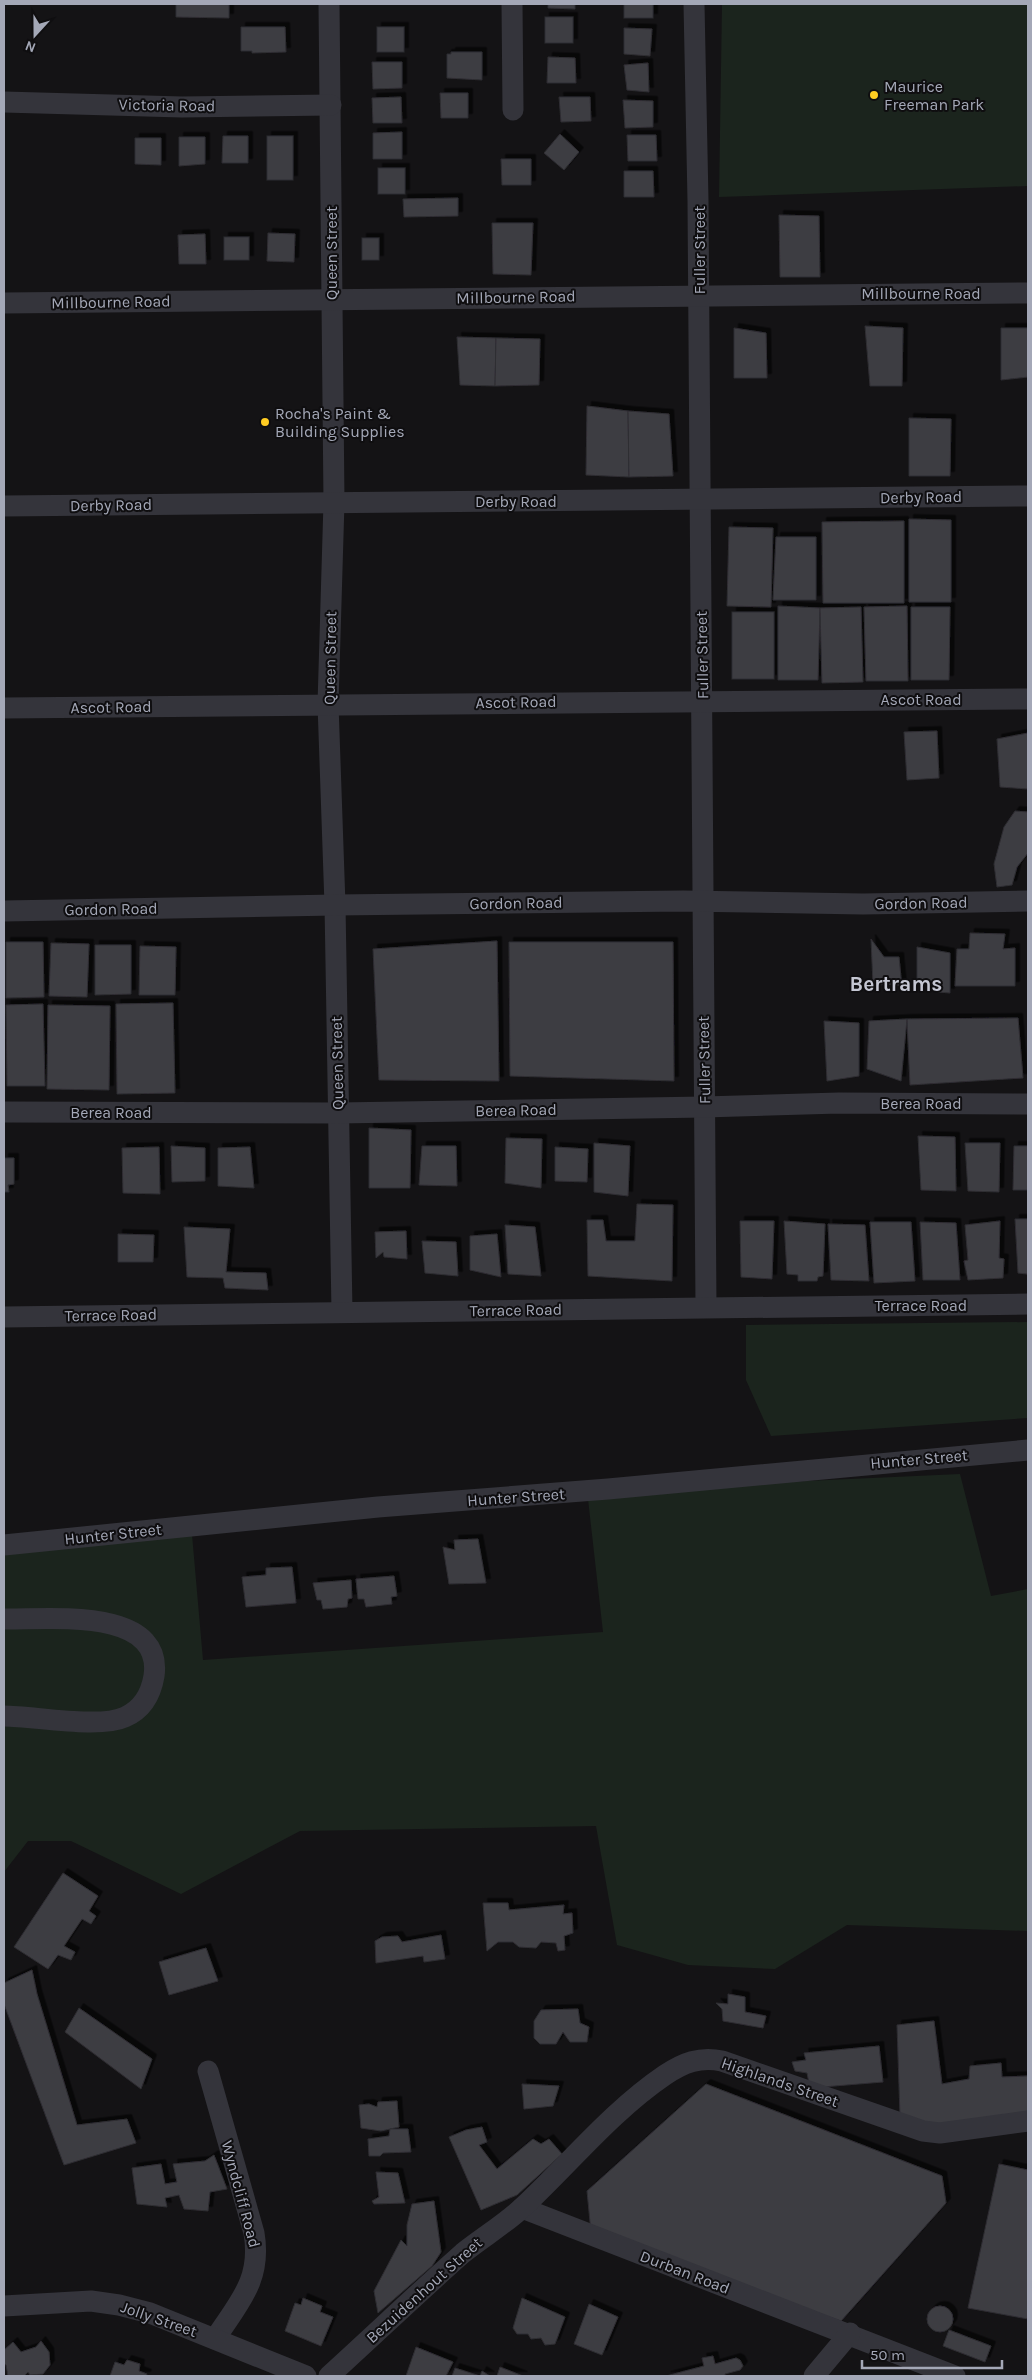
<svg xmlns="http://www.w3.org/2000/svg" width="1032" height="2380" viewBox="0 0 1032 2380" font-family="Karla,sans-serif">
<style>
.green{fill:#1b241d}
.building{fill:#3e3d43;stroke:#2e2d32;filter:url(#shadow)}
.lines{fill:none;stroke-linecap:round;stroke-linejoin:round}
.minor{stroke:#34343b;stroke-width:21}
.poi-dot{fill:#fc2;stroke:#0f0e10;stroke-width:2}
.labels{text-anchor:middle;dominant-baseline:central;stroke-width:4;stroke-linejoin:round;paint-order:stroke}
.poi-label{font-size:16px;fill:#a4a8b7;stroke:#0f0e10;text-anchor:start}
.street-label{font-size:16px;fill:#a4a8b7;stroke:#0f0e10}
.district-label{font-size:21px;font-weight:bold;fill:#c5c7d3;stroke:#0f0e10}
</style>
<defs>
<filter id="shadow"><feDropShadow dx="4.5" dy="-4.5" stdDeviation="0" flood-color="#0009"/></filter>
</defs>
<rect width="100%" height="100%" fill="#141315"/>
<!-- green -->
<g class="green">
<path d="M722 4H1028V186L719 197Z"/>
<path d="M1028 1322V1418L771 1436 746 1380V1325Z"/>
<path d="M960 1474 991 1596 1028 1589V1931L847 1925 775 1969 688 1965 617 1945 596 1826 300 1831 181 1894 71 1841H28L4 1872V1539L191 1523 203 1660 603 1632 588 1499 720 1485Z"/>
</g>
<!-- building -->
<g class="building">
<path d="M176 4H229V18L176 17Z"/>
<path d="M548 4H575V9L548 8Z"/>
<rect x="624" y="4" width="29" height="14"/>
<rect x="545" y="17" width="28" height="26"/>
<path d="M241 27H285L286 52 252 53V51H241Z"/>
<rect x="377" y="27" width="27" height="25"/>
<path d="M624 28 652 29 650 56 624 54Z"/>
<path d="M451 52H482V80L447 78V54H451Z"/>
<path d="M548 57 575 58 576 83H547Z"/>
<path d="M372 62H402V88L373 89Z"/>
<path d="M648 63 649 92 627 90 624 65Z"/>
<path d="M440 93H468V118H441Z"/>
<path d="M401 97 402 123H373L372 98Z"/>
<path d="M559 97H590L591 121 561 122Z"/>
<path d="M623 100 653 101V127L625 128Z"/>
<path d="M402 132V159H373V133Z"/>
<path d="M560 134 579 152 564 170 544 153Z"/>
<path d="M627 135H656L657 161H628Z"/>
<path d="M223 136H248V163H222Z"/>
<rect x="267" y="136" width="26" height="44"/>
<path d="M179 137H205V164L179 166Z"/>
<path d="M135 138H161V165L135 164Z"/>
<path d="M501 159H531V185H502Z"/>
<rect x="378" y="168" width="27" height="26"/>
<path d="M624 171H653L654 197H624Z"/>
<path d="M458 198V216L404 217 403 199Z"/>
<path d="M779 215 819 216 820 277H780Z"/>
<path d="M492 223H533L531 275 493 274Z"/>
<path d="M268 233 295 234 294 262 267 261Z"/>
<path d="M205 234 206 264H179L178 235Z"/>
<rect x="224" y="237" width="25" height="23"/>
<rect x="362" y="238" width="17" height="22"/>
<path d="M865 326 903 328 902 386H870Z"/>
<path d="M734 328 766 333 767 378H734Z"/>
<path d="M1001 328H1028V377L1001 380Z"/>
<path d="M457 337 496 338 495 386 460 385Z"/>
<path d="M496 338 540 339 539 385 495 386Z"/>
<path d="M587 406 628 411 629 477 586 475Z"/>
<path d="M628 411 669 414 673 476 629 477Z"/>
<path d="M909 418 951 419 950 476H909Z"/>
<path d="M909 519 951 520V602H909Z"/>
<path d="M904 521V603H823L822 522Z"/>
<path d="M729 527 773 528 771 607 727 606Z"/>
<path d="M776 537H816V600H773Z"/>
<path d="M778 606 820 608 818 680H778Z"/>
<path d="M907 606 908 681H866L864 607Z"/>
<path d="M861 607 863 682 822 683 820 608Z"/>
<path d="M911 607H950L949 680H911Z"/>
<rect x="732" y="612" width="42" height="67"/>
<path d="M937 731 939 778 907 780 904 732Z"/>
<path d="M1028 733V789L1000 787 997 739Z"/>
<path d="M1015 811 1028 812V853L1017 867 1012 885 997 887 994 864 1004 827Z"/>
<path d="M970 933 1005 934 1003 949 1015 948V986H955L957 949H969Z"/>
<path d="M871 939 884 957H899L902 988 896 984 873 985Z"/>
<path d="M497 941 499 1081 379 1080 373 949Z"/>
<path d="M6 942H43L44 997 6 998Z"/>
<path d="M509 942H673L674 1081 510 1076Z"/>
<path d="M51 943 89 944 87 997 49 996Z"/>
<path d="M95 945H131V994L95 995Z"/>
<path d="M140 946 176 947 175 995H139Z"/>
<path d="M917 947 950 953V993L937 992 935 984 917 981Z"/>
<path d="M173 1003 175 1093 117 1094 116 1004Z"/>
<path d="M43 1004 45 1086H7L6 1005Z"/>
<path d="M48 1005 110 1006 109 1090 47 1089Z"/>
<path d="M1018 1018 1023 1078 910 1085 907 1019Z"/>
<path d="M907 1019 901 1081 867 1069 869 1021Z"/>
<path d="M824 1021 859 1023V1076L827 1081Z"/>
<path d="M369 1128 411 1130 410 1188H369Z"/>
<path d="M918 1136 955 1137 956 1191 921 1190Z"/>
<path d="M506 1138 542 1139 541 1188 505 1183Z"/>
<path d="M594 1143 630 1146 628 1196 594 1192Z"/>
<path d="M965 1143H1000L999 1192 968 1191Z"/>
<path d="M171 1146 205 1148V1181L172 1182Z"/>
<path d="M422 1146H456L457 1186 419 1185Z"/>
<path d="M1014 1146H1028V1190H1013Z"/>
<path d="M159 1147 160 1194 123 1193 122 1148Z"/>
<path d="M250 1147 254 1188 218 1186V1148Z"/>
<path d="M555 1147 588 1149 587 1182 555 1181Z"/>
<path d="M4 1158H14V1184L8 1185 9 1192H4Z"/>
<path d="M637 1204 673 1205 672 1281 588 1276 587 1220H603L606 1241H635Z"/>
<path d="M1015 1219H1028V1276L1027 1274 1018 1273Z"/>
<path d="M740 1221H774L772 1279 741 1277Z"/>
<path d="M784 1221 825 1224 823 1276 818 1277 817 1281H798V1275L787 1274Z"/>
<path d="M1000 1221 999 1258 1004 1259 1003 1278 968 1280 964 1261 968 1260 965 1225Z"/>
<path d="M870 1222H911L915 1281 874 1283Z"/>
<path d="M920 1222 956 1223 960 1280H923Z"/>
<path d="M828 1224 865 1225 869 1281 831 1280Z"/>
<path d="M505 1225 535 1227 541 1276 508 1274Z"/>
<path d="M184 1227 230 1229 226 1272 266 1273 268 1290 225 1288 223 1278 187 1277Z"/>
<path d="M406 1231 407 1259 384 1257 383 1252 376 1258 375 1232Z"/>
<path d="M118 1234 154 1235 153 1262H118Z"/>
<path d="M497 1234 501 1277 470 1270V1236Z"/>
<path d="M422 1241 456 1242 458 1276 425 1273Z"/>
<path d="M478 1539 486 1583 449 1584 443 1547 455 1550 454 1540Z"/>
<path d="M292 1567 296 1603 246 1607 242 1577 266 1575V1568Z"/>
<path d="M394 1576 397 1596 391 1597 392 1604 366 1607 364 1599H358L356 1579Z"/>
<path d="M351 1580 352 1598 348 1599 347 1607 323 1609 321 1600H317L313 1583Z"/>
<path d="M63 1873 98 1896 89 1911 96 1916 91 1924 82 1919 64 1946 75 1952 71 1960 58 1955 48 1969 14 1947Z"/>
<path d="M483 1903H508L509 1910 564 1905 563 1914 572 1913 573 1933 564 1936 565 1950 558 1951 556 1943 541 1942 536 1948 519 1947 513 1942H498L487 1951Z"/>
<path d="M441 1935 445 1959 424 1962 423 1956 376 1963 375 1941 382 1937 398 1936 402 1942Z"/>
<path d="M206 1948 218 1981 169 1995 159 1962Z"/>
<path d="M32 1970 37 1994 77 2125 127 2119 136 2143 64 2165 4 2004V1983Z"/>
<path d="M728 1994 745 1997V2012L766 2016 763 2028 723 2021 722 2009 716 2003 728 2004Z"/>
<path d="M79 2008 152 2059 141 2089 65 2032Z"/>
<path d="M578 2009 580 2023 589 2027 587 2042H570L563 2032 556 2044H540L534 2038V2021L541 2010Z"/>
<path d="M934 2021 942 2084 969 2079 970 2066 1001 2063 1002 2077 1028 2076V2115L938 2130 900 2116 897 2025Z"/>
<path d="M879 2046 883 2082 810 2088 807 2073 795 2071 792 2062 806 2060 804 2053Z"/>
<path d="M522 2084 559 2086 553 2106 524 2109Z"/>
<path d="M706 2084 942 2176 946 2203 841 2321 591 2232 587 2191Z"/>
<path d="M397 2101 399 2127 381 2131 361 2128 359 2105 369 2104 377 2107 378 2102Z"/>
<path d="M482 2127 487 2142 479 2145 497 2169 533 2139 541 2144 549 2139 562 2154 517 2195 481 2210 449 2137 466 2130Z"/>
<path d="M390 2129H408L411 2152 383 2153 380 2156H369L368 2139 389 2136Z"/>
<path d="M214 2155 227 2189 210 2192 208 2211 184 2209 179 2195 165 2198 167 2207 137 2204 132 2168 161 2164 165 2184 177 2182 173 2164 205 2161Z"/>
<path d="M999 2164 1028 2170V2319L968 2308Z"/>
<path d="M376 2172 398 2173 405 2203 374 2204 372 2201 379 2197Z"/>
<path d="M434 2201 441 2252 432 2266 378 2313 374 2291 401 2240 407 2246V2225L412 2204Z"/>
<path d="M303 2298 322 2306 320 2312 333 2317 321 2346 285 2331 295 2303 301 2305Z"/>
<path d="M522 2298 565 2317 555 2344 545 2345 541 2338 531 2339 528 2334H517L513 2328Z"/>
<path d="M589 2304 618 2317 602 2355 574 2344Z"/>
<circle cx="940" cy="2319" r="13"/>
<path d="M949 2330 991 2346 985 2362 943 2346Z"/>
<path d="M41 2341 49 2352 50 2365 43 2374 30 2375 28 2372 24 2376H8L6 2365 4 2363V2350L13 2342 21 2352 36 2347Z"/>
<path d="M416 2347 453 2362 446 2376H406Z"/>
<path d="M713 2356 715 2364 736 2358 740 2360 743 2366 740 2370 725 2374V2376H666L704 2366 702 2358Z"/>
<path d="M127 2360 140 2364 139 2371 147 2374 146 2376H110L115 2362 124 2365Z"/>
<path d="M500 2367 523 2376H497Z"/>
<path d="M455 2368 480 2376 482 2371 490 2376H452Z"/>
</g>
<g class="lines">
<!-- minor -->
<g class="minor">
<path d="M329 4 334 502 328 704 335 905 342 1312"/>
<path d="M512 4 513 110"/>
<path d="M694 4 698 201 706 1307"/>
<path d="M4 102 182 107 331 105"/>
<path d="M4 303 1028 293"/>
<path d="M4 506 1028 496"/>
<path d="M4 708 1028 699"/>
<path d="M4 911 335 905 683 901 863 904 1028 901"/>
<path d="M4 1112 338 1113 704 1107 839 1103 1028 1104"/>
<path d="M4 1317 1028 1304"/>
<path d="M4 1545 378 1507 608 1489 1028 1450"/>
<path d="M4 1619C46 1620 164 1606 154 1676 151 1694 143 1709 125 1717 99 1729 34 1716 4 1716"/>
<path d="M208 2071 254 2233C262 2280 239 2302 215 2339"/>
<path d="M522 2208 955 2376"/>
<path d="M4 2306 91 2301 119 2305 150 2313 306 2376"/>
<path d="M329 2376C374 2335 418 2293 463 2253 483 2237 505 2224 523 2207 570 2163 612 2111 665 2075 683 2063 700 2056 722 2061L923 2131 940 2133 1028 2121"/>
<path d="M814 2376 850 2333"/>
</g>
</g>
<!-- markers -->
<g class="poi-dot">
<circle cx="874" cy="95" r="5"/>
<circle cx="265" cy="422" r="5"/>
</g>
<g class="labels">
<!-- poi labels -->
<g class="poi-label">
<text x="884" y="86">Maurice<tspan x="884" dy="18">Freeman Park</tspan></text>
<text x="275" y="413">Rocha's Paint &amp;<tspan x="275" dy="18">Building Supplies</tspan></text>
</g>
<!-- street labels -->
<g class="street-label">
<text transform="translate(167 105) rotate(1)">Victoria Road</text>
<text transform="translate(699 250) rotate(-90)">Fuller Street</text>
<text transform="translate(331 253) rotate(-90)">Queen Street</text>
<text x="921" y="293">Millbourne Road</text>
<text transform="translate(516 297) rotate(-1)">Millbourne Road</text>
<text transform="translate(111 302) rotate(-1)">Millbourne Road</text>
<text transform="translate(921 497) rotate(-1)">Derby Road</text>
<text x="516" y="501">Derby Road</text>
<text transform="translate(111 505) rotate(-1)">Derby Road</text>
<text transform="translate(702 655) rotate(-91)">Fuller Street</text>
<text transform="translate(330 658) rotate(-89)">Queen Street</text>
<text x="921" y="699">Ascot Road</text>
<text transform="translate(516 702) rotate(-1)">Ascot Road</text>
<text transform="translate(111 707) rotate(-1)">Ascot Road</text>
<text transform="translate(516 903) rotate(-1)">Gordon Road</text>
<text transform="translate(921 903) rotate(-1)">Gordon Road</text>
<text transform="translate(111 909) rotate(-1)">Gordon Road</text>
<text transform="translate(704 1060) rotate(-91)">Fuller Street</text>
<text transform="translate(337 1063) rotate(-91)">Queen Street</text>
<text x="921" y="1103">Berea Road</text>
<text transform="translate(516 1110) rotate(-1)">Berea Road</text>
<text x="111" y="1112">Berea Road</text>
<text x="921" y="1305">Terrace Road</text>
<text transform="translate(516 1310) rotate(-1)">Terrace Road</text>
<text transform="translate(111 1315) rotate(-1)">Terrace Road</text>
<text transform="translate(919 1459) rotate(-5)">Hunter Street</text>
<text transform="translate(516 1497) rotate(-4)">Hunter Street</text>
<text transform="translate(113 1534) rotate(-6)">Hunter Street</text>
<text transform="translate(780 2082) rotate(19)">Highlands Street</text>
<text transform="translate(241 2194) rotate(75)">Wyndcliff Road</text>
<text transform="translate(685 2272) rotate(21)">Durban Road</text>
<text transform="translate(424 2290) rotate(-42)">Bezuidenhout Street</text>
<text transform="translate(159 2319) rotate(19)">Jolly Street</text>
</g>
<!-- district labels -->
<g class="district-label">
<text x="896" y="984">Bertrams</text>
</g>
</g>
<!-- border -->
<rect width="1032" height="2380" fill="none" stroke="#a4a8b7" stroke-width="10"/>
<!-- north arrow -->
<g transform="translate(35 35) rotate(201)" stroke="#0f0e10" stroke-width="4" paint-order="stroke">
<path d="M0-4L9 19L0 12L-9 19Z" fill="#a4a8b7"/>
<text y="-8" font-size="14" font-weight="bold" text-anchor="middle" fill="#a4a8b7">N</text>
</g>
<!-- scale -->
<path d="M862 2360v8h140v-8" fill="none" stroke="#a4a8b7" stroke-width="2.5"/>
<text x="870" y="2360" font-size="15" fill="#a4a8b7" stroke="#0f0e10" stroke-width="4" paint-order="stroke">50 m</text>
</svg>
